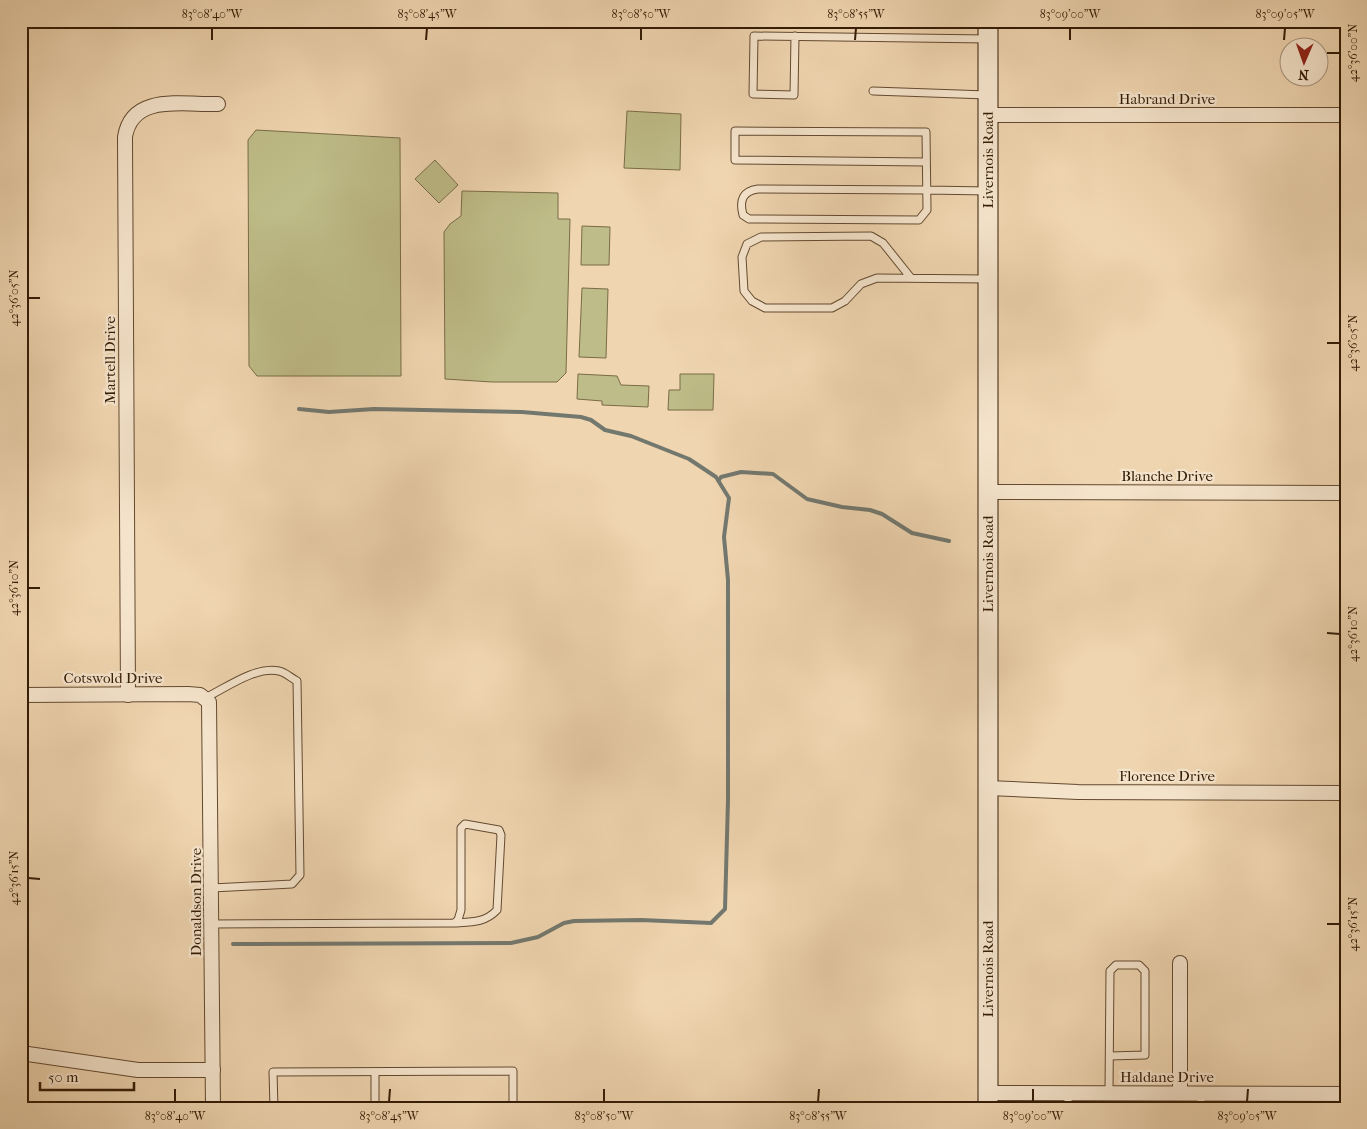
<svg xmlns="http://www.w3.org/2000/svg" width="1367" height="1129" viewBox="0 0 1367 1129" font-family="'IM FELL French Canon',serif">
<style>
.green{fill:#bebc88;stroke:#796c47}
.lines{fill:none;stroke-linecap:round;stroke-linejoin:round}
.stream{stroke:#73786f;stroke-width:4}
.service-casing{stroke:#634a30;stroke-width:9}
.minor-casing{stroke:#634a30;stroke-width:16}
.secondary-casing{stroke:#341c06;stroke-width:21}
.service{stroke:#f5e4cc;stroke-width:7}
.minor{stroke:#f5e4cc;stroke-width:14}
.secondary{stroke:#f5e4cc;stroke-width:19}
.ticks{fill:none;stroke:#341c06;stroke-width:2}
.labels{text-anchor:middle;dominant-baseline:central;stroke-width:4.5;stroke-linejoin:round;paint-order:stroke}
.street-label{font-size:15px;fill:#341c06;stroke:#f5e4cc}
.neatline{fill:none;stroke:#341c06;stroke-width:2}
.ticks-label{font-size:12px;text-anchor:middle;fill:#341c06}
</style>
<rect width="100%" height="100%" fill="#efd5b0"/>
<filter id="stains"><feTurbulence type="fractalNoise" baseFrequency=".004" numOctaves="4"/><feColorMatrix values="0 0 0 0 .2 0 0 0 0 .09 0 0 0 0 .02 0 0 0 .5 -.17"/></filter>
<radialGradient id="worn" r=".72"><stop offset=".6" stop-color="#630" stop-opacity="0"/><stop offset="1" stop-color="#630" stop-opacity=".3"/></radialGradient>
<!-- green -->
<g class="green">
<path d="M627 111 681 114 680 170 624 168Z"/>
<path d="M256 130 400 138 401 376H257L249 366 248 140Z"/>
<path d="M435 160 458 185 439 203 415 179Z"/>
<path d="M462 191 558 193V219H570L566 373 557 382H492L445 379 444 232 450 224 461 216Z"/>
<path d="M582 226 610 227 609 265H581Z"/>
<path d="M582 288 608 289 606 358 579 357Z"/>
<path d="M578 374 617 376 621 385 649 386 648 407 602 405V401L577 399Z"/>
<path d="M680 374H714L713 410H668L669 390H680Z"/>
</g>
<g class="lines">
<!-- stream -->
<g class="stream">
<path d="M719 480 721 477 741 472 773 474 807 499 842 507 870 510 882 514 912 533 949 541"/>
<path d="M233 944 511 943 538 937 564 923 574 921 641 920 711 923 725 909 728 800V580L724 537 729 498 716 477 689 459 631 436 605 430 591 420 581 417 522 412 374 409 329 412 299 409"/>
</g>
<!-- service casing -->
<g class="service-casing">
<g id="service">
<path d="M795 36 794 95 753 94 754 36 988 39"/>
<path d="M873 91 987 95"/>
<path d="M926 162 735 160V131L926 132 927 210 919 220 749 219 743 215C739 200 743 191 758 189L927 190 988 191"/>
<path d="M911 278 883 243 871 236 761 237 747 244 742 257 744 291 752 301 765 308H832L845 301 861 284 877 278 988 279"/>
<path d="M205 698C226 688 255 666 279 671 285 672 291 678 297 681L300 875 292 884 212 888"/>
<path d="M212 924 454 923 458 920 461 910V828L465 824 499 830 501 835 497 910C485 923 471 922 454 923"/>
<path d="M375 1072V1108"/>
<path d="M1068 1093V1108"/>
<path d="M1109 1093 1110 971 1116 965H1139L1145 971V1055L1110 1056"/>
<path d="M274 1108 273 1072 513 1071V1108"/>
<path d="M1201 1108V1093"/>
</g>
</g>
<!-- minor casing -->
<g class="minor-casing">
<g id="minor">
<path d="M988 115H1346"/>
<path d="M988 492 1346 493"/>
<path d="M21 695 188 694 200 695 209 702 213 1108"/>
<path d="M128 695 125 137C132 93 183 105 218 104"/>
<path d="M988 788 1078 792 1346 793"/>
<path d="M21 1053 138 1070H213"/>
<path d="M988 1093 1346 1094"/>
<path d="M1180 1093V963"/>
</g>
</g>
<!-- secondary casing -->
<g class="secondary-casing">
<path id="secondary" d="M988 1108V21"/>
</g>
<!-- service -->
<use href="#service" class="service"/>
<!-- minor -->
<use href="#minor" class="minor"/>
<!-- secondary -->
<use href="#secondary" class="secondary"/>
</g>
<!-- ticks -->
<path class="ticks" d="M212 40V28M426 40 427 28M641 40V28M855 40 856 28M1070 40V28M1284 40 1285 28M1327 53H1340M28 298H40M1327 343H1340M28 588H40M1327 633 1340 634M28 878 40 879M1327 924H1340M175 1102V1089M389 1102 390 1089M604 1102V1089M818 1102 819 1089M1033 1102V1089M1247 1102 1248 1089"/>
<g class="labels">
<!-- street labels -->
<g class="street-label">
<text x="1167" y="99">Habrand Drive</text>
<text transform="translate(988 160) rotate(-90)">Livernois Road</text>
<text transform="translate(110 360) rotate(-90)">Martell Drive</text>
<text x="1167" y="476">Blanche Drive</text>
<text transform="translate(988 564) rotate(-90)">Livernois Road</text>
<text x="113" y="678">Cotswold Drive</text>
<text x="1167" y="776">Florence Drive</text>
<text transform="translate(196 902) rotate(-90)">Donaldson Drive</text>
<text transform="translate(988 969) rotate(-90)">Livernois Road</text>
<text x="1167" y="1077">Haldane Drive</text>
</g>
</g>
<!-- margin -->
<rect width="1367" height="1129" fill="none" stroke="#efd5b0" stroke-width="55"/>
<!-- north arrow -->
<g transform="translate(1304 62) rotate(182)"><circle r="24" fill="#f5e4cc" stroke="#a8947d"/>
<path d="M0-4L9 19L0 12L-9 19Z" fill="#8f2418"/>
<text y="-8" font-size="14" font-weight="bold" text-anchor="middle" fill="#341c06">N</text>
</g>
<!-- scale -->
<path d="M40 1082v8h94v-8" fill="none" stroke="#341c06" stroke-width="2.5"/>
<text x="48" y="1082" font-size="15" fill="#341c06" stroke="#f5e4cc" stroke-width="4" paint-order="stroke">50 m</text>
<rect x="28" y="28" width="1312" height="1074" class="neatline"/>
<g class="ticks-label">
<text x="212" y="18">83°08'40"W</text>
<text x="427" y="18">83°08'45"W</text>
<text x="641" y="18">83°08'50"W</text>
<text x="856" y="18">83°08'55"W</text>
<text x="1070" y="18">83°09'00"W</text>
<text x="1285" y="18">83°09'05"W</text>
<text transform="translate(1353 53) rotate(-90)" y="4">42°36'00"N</text>
<text transform="translate(14 298) rotate(-90)" y="4">42°36'05"N</text>
<text transform="translate(1353 343) rotate(-90)" y="4">42°36'05"N</text>
<text transform="translate(14 588) rotate(-90)" y="4">42°36'10"N</text>
<text transform="translate(1353 634) rotate(-90)" y="4">42°36'10"N</text>
<text transform="translate(14 878) rotate(-90)" y="4">42°36'15"N</text>
<text transform="translate(1353 924) rotate(-90)" y="4">42°36'15"N</text>
<text x="175" y="1120">83°08'40"W</text>
<text x="389" y="1120">83°08'45"W</text>
<text x="604" y="1120">83°08'50"W</text>
<text x="818" y="1120">83°08'55"W</text>
<text x="1033" y="1120">83°09'00"W</text>
<text x="1247" y="1120">83°09'05"W</text>
</g>
<rect width="100%" height="100%" filter="url(#stains)"/>
<rect width="100%" height="100%" fill="url(#worn)"/>
</svg>
